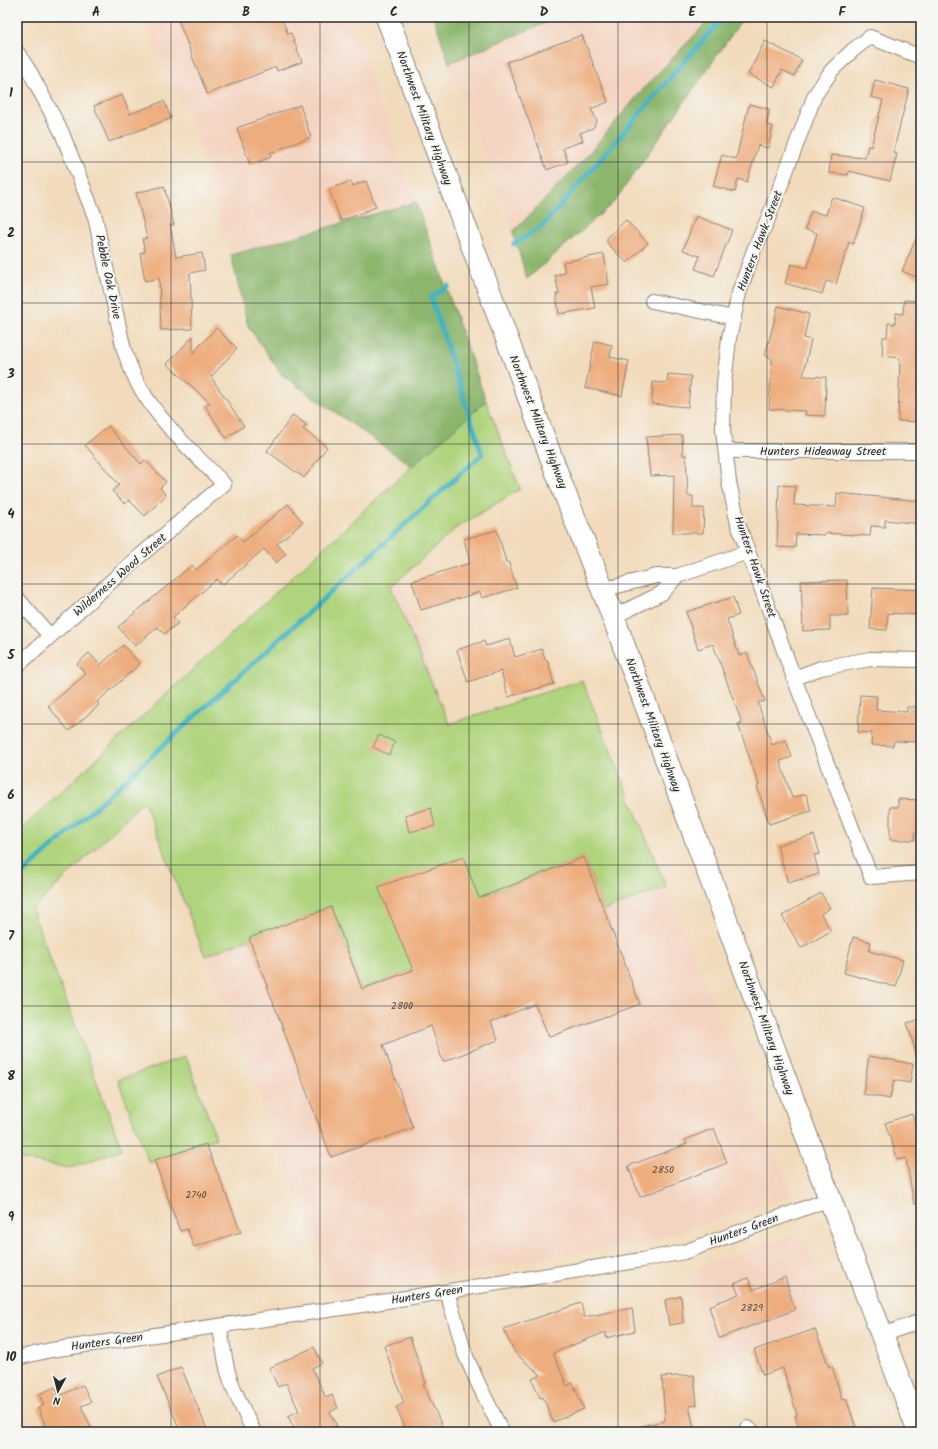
<svg xmlns="http://www.w3.org/2000/svg" width="938" height="1449" viewBox="0 0 938 1449" font-family="Kalam,sans-serif">
<style>
.built{fill:#f4d3c0}
.green{fill:#b0d47e;stroke:#6e8054}
.forest{fill:#8cb66d;stroke:#5c704c}
.lines{fill:none;stroke-linecap:round;stroke-linejoin:round}
.stream{stroke:#45b3c0;stroke-width:5}
.building{fill:#eead7e}
.minor-casing{stroke:#8e8374;stroke-width:16}
.primary-casing{stroke:#8e8374;stroke-width:24}
.minor{stroke:#fff;stroke-width:14}
.primary{stroke:#fff;stroke-width:22}
.grid{fill:none;stroke:#2b2b2b;stroke-width:1;stroke-opacity:0.55}
.labels{text-anchor:middle;dominant-baseline:central;stroke-width:3.5;stroke-linejoin:round;paint-order:stroke}
.number-label{font-size:10px;fill:#5c4c40}
.street-label{font-size:12px;fill:#2b2b2b;stroke:#f6f6f2}
.neatline{fill:none;stroke:#2b2b2b;stroke-width:1.5}
.grid-label{font-size:13px;text-anchor:middle;font-weight:bold;fill:#2b2b2b}
</style>
<rect width="100%" height="100%" fill="#f6f6f2"/>
<filter id="ink" filterUnits="userSpaceOnUse"><feTurbulence type="fractalNoise" baseFrequency=".025" numOctaves="2"/><feDisplacementMap in="SourceGraphic" scale="8" xChannelSelector="R" yChannelSelector="G"/><feConvolveMatrix kernelMatrix="1 2 1 2 8 2 1 2 1" color-interpolation-filters="sRGB"/></filter>
<filter id="wash" filterUnits="userSpaceOnUse"><feTurbulence type="fractalNoise" baseFrequency=".012" numOctaves="4" result="noise"/><feDisplacementMap in="SourceGraphic" scale="16" xChannelSelector="R" yChannelSelector="G"/><feGaussianBlur stdDeviation="0.9" result="paint"/><feColorMatrix in="noise" values="0 0 0 0 0 0 0 0 0 0 0 0 0 0 0 0 0 1.4 0 .05"/><feComposite in="paint" operator="in"/></filter>
<g filter="url(#wash)">
<rect width="100%" height="100%" fill="#f2dbbc"/>
<!-- built -->
<g class="built">
<path d="M141 17H349L416 202 231 255 196 133Z"/>
<path d="M545 17H712L646 86 584 159 513 232 449 63 545 23Z"/>
<path d="M401 578 449 724 582 680 792 1196 644 1242 336 1293 145 801Z"/>
<path d="M786 1238H801L805 1240 834 1320 713 1360 689 1271Z"/>
</g>
<!-- green -->
<g class="green">
<path d="M486 401 520 489 456 528 391 587 449 724 582 680 666 887 604 910 584 857 494 892 508 928 413 970 362 989 331 907 205 956 144 801 32 910 122 1149 71 1168 17 1159V833L412 466Z"/>
<path d="M186 1056 216 1138 149 1163 118 1080Z"/>
</g>
<!-- forest -->
<g class="forest">
<path d="M434 17H545V23L449 63Z"/>
<path d="M712 17H744L614 202 527 279 513 232 584 159 646 86Z"/>
<path d="M416 202 486 401 412 466 282 375 248 326 231 255Z"/>
</g>
<g class="lines">
<!-- stream -->
<g class="stream">
<path d="M514 244 542 227 723 17"/>
<path d="M17 879 482 454 431 297 448 286"/>
</g>
</g>
<g id="blocks">
<!-- building -->
<g class="building">
<path d="M177 17H281L288 34 291 33 302 62 277 71 276 67 207 94Z"/>
<path d="M582 35 608 102 591 109 597 121 593 128 580 133 583 141 563 148 568 162 547 170 507 62Z"/>
<path d="M765 41 802 60 794 76 782 70 774 87 748 74Z"/>
<path d="M875 80 909 89 893 153 897 154 890 181 849 171 848 175 829 173 831 155 865 158 868 146 871 147 883 100 871 97Z"/>
<path d="M122 95 130 114 164 101 171 118 109 142 94 106Z"/>
<path d="M749 104 769 109 767 125 773 126 768 148 758 145 747 182 738 179 735 192 713 186 722 155 736 159Z"/>
<path d="M300 105 311 137 270 153 271 157 250 165 237 128Z"/>
<path d="M351 181 353 186 366 181 376 207 341 221 329 189Z"/>
<path d="M164 186 174 225H170L176 257 202 253 205 270 190 273 192 329 161 330 159 278 145 281 140 253 145 252 142 239 147 238 136 193Z"/>
<path d="M832 197 865 208 853 244 849 242 836 284 826 281 822 294 785 283 791 264 807 268 817 233 805 229 811 211 826 215Z"/>
<path d="M696 216 732 230 714 276 695 269 700 256 683 250Z"/>
<path d="M626 220 648 243 627 263 607 243V238Z"/>
<path d="M921 227V279L902 271Z"/>
<path d="M604 254 609 284 591 287 595 308 559 314 556 294H559L555 275 565 273 563 262Z"/>
<path d="M904 300 921 301V422L898 421 900 358 882 356 883 337H887L888 323 895 324 896 313 903 314Z"/>
<path d="M778 306 809 314 804 338 811 340 803 376 826 377 825 416 805 415 806 411 769 409 772 358 765 356Z"/>
<path d="M216 328 237 348 211 377 244 426 226 438 205 406 210 403 167 364 193 336V353Z"/>
<path d="M595 341 612 345 610 357 629 361 622 396 585 388Z"/>
<path d="M668 374 691 376 688 407 652 404 653 382 667 383Z"/>
<path d="M293 415 307 425 303 429 327 447 304 478 267 451Z"/>
<path d="M108 426 141 464 145 460 166 482 160 488 166 495 145 516 129 500 125 504 112 491 119 485 85 445Z"/>
<path d="M682 435 683 455H686L688 496H693V508H704L703 533H673L674 475 650 476 646 437Z"/>
<path d="M779 485 795 486 794 505 836 507 837 493 921 501V524L885 520V527L871 526 870 536 825 533V535L796 534 795 548 777 547Z"/>
<path d="M288 504 303 522 277 544 286 554 276 563 264 549 222 585 217 579 173 617 178 623 164 634 158 627 135 646 118 627 192 565 196 570 237 535 243 542Z"/>
<path d="M497 530 506 562 508 561 517 588 482 598 480 592 421 610 412 581 470 563 464 539Z"/>
<path d="M847 580 848 616H830V630L803 631 801 581Z"/>
<path d="M873 588 921 590 920 615 888 613 887 630 870 629Z"/>
<path d="M733 597 739 615 727 619 739 656 747 653 765 701 758 703 772 745 786 740 792 757 780 761 792 798 806 794 811 811 769 824 757 786 759 785 738 724 742 723 713 644 698 649 686 612Z"/>
<path d="M510 639 515 657 542 649 545 660 547 659 554 684 508 697 501 671 468 682 457 650 484 641 486 646Z"/>
<path d="M123 645 140 664 97 702 99 705 69 731 48 706 86 674 77 664 89 653 100 665Z"/>
<path d="M860 695 877 696 876 710 907 712V707H921V742L894 741 893 746 871 745 872 733 858 732Z"/>
<path d="M379 735 395 742 389 755 373 747Z"/>
<path d="M898 799 921 800V833L915 832V840H890V807H898Z"/>
<path d="M431 808 435 826 409 832 405 815Z"/>
<path d="M814 835 820 854 814 855 819 874 788 883 777 845Z"/>
<path d="M463 857 479 898 584 857 640 1004 549 1037 535 1004 491 1022 498 1040 443 1062 431 1026 383 1045 413 1128 331 1157 249 938 331 907 362 989 413 970 378 887Z"/>
<path d="M821 893 830 908 821 914 831 931 801 948 782 916Z"/>
<path d="M853 937 871 942 869 951 903 960 896 987 844 973Z"/>
<path d="M921 1019V1059L918 1060 907 1023Z"/>
<path d="M869 1056 913 1064 910 1083 894 1080 890 1099 863 1094Z"/>
<path d="M912 1114 921 1140V1203L914 1204 906 1158 898 1160 885 1123Z"/>
<path d="M714 1128 727 1163 640 1197 628 1166 687 1144 685 1140Z"/>
<path d="M206 1144 241 1232 194 1247 187 1229 180 1231 154 1160Z"/>
<path d="M785 1277 795 1310 719 1338 709 1306 739 1294 734 1284 748 1278 753 1290Z"/>
<path d="M681 1296 683 1323 669 1325 665 1300Z"/>
<path d="M581 1303 584 1317 632 1308 635 1331 606 1338V1332L553 1353 567 1386 573 1383 584 1409 553 1422 543 1397 540 1398 532 1379 541 1375 515 1353 503 1329Z"/>
<path d="M815 1329 829 1367 832 1366 842 1400 846 1398 856 1428 844 1432H824L822 1427 808 1432H800L795 1416 797 1415 783 1368 763 1375 754 1350Z"/>
<path d="M410 1337 426 1383 423 1384 445 1432H407L396 1407 404 1403 384 1346Z"/>
<path d="M314 1347 322 1363 312 1368 326 1398 332 1395 338 1408 330 1412 337 1426 323 1432H296L288 1416 299 1411 286 1383 278 1387 269 1368Z"/>
<path d="M181 1367 208 1432H181L157 1377Z"/>
<path d="M694 1375 697 1405 689 1406 695 1432H642L641 1426 665 1421 662 1377Z"/>
<path d="M83 1385 91 1402 81 1406 93 1432H48L38 1408 44 1405 39 1394 55 1387 59 1396Z"/>
</g>
</g>
</g>
<g filter="url(#ink)">
<use href="#blocks" fill-opacity="0" stroke="#8e8374" stroke-width="1"/>
<g class="lines">
<!-- minor casing -->
<g class="minor-casing">
<g id="minor">
<path d="M17 52 30 72 62 133 95 217 124 350C129 363 133 377 141 389 162 425 195 454 224 484L134 561 17 666"/>
<path d="M921 57 870 37 853 50 832 70 815 95 768 219 754 250 739 293 729 338 724 384 723 430 729 482 738 524 794 678 871 877 921 873"/>
<path d="M652 301 734 318"/>
<path d="M726 451H921"/>
<path d="M602 590 656 576H677L748 552"/>
<path d="M17 598 50 636"/>
<path d="M613 617 662 593 677 576"/>
<path d="M794 678 821 668 870 659 921 660"/>
<path d="M447 1292 465 1354 477 1381 502 1432"/>
<path d="M219 1326C223 1341 224 1357 228 1372 234 1393 245 1413 254 1432"/>
<path d="M882 1335 921 1321"/>
<path d="M17 1358 51 1350 356 1306 642 1260 684 1252 830 1199"/>
<path d="M748 1428 753 1432"/>
</g>
</g>
<!-- primary casing -->
<g class="primary-casing">
<path id="primary" d="M387 17 560 481 609 606 830 1199 919 1432"/>
</g>
<!-- minor -->
<use href="#minor" class="minor"/>
<!-- primary -->
<use href="#primary" class="primary"/>
</g>
</g>
<!-- grid -->
<path class="grid" d="M171 17V1432M320 17V1432M469 17V1432M618 17V1432M767 17V1432M17 162H921M17 303H921M17 444H921M17 584H921M17 724H921M17 865H921M17 1006H921M17 1146H921M17 1286H921"/>
<g class="labels">
<!-- number labels -->
<g class="number-label">
<text x="402" y="1006">2800</text>
<text x="663" y="1170">2850</text>
<text x="196" y="1195">2740</text>
<text x="752" y="1308">2829</text>
</g>
<!-- street labels -->
<g class="street-label">
<text transform="translate(424 118) rotate(70)">Northwest Military Highway</text>
<text transform="translate(760 241) rotate(-69)">Hunters Hawk Street</text>
<text transform="translate(108 277) rotate(78)">Pebble Oak Drive</text>
<text transform="translate(538 422) rotate(69)">Northwest Military Highway</text>
<text x="823" y="451">Hunters Hideaway Street</text>
<text transform="translate(755 567) rotate(71)">Hunters Hawk Street</text>
<text transform="translate(120 575) rotate(-41)">Wilderness Wood Street</text>
<text transform="translate(653 725) rotate(70)">Northwest Military Highway</text>
<text transform="translate(766 1028) rotate(70)">Northwest Military Highway</text>
<text transform="translate(744 1230) rotate(-20)">Hunters Green</text>
<text transform="translate(427 1295) rotate(-9)">Hunters Green</text>
<text transform="translate(107 1342) rotate(-8)">Hunters Green</text>
</g>
</g>
<!-- margin -->
<rect width="938" height="1449" fill="none" stroke="#f6f6f2" stroke-width="44"/>
<!-- north arrow -->
<g transform="translate(58 1391) rotate(187)" stroke="#f6f6f2" stroke-width="3" paint-order="stroke">
<path d="M0-3L7 15L0 10L-7 15Z" fill="#2b2b2b"/>
<text y="-6" font-size="11" font-weight="bold" text-anchor="middle" fill="#2b2b2b">N</text>
</g>
<rect x="22" y="22" width="894" height="1405" class="neatline"/>
<g class="grid-label">
<text x="96" y="16">A</text>
<text x="246" y="16">B</text>
<text x="394" y="16">C</text>
<text x="544" y="16">D</text>
<text x="692" y="16">E</text>
<text x="842" y="16">F</text>
<text x="11" y="97">1</text>
<text x="11" y="237">2</text>
<text x="11" y="378">3</text>
<text x="11" y="518">4</text>
<text x="11" y="659">5</text>
<text x="11" y="799">6</text>
<text x="11" y="940">7</text>
<text x="11" y="1080">8</text>
<text x="11" y="1221">9</text>
<text x="11" y="1361">10</text>
</g>
</svg>
